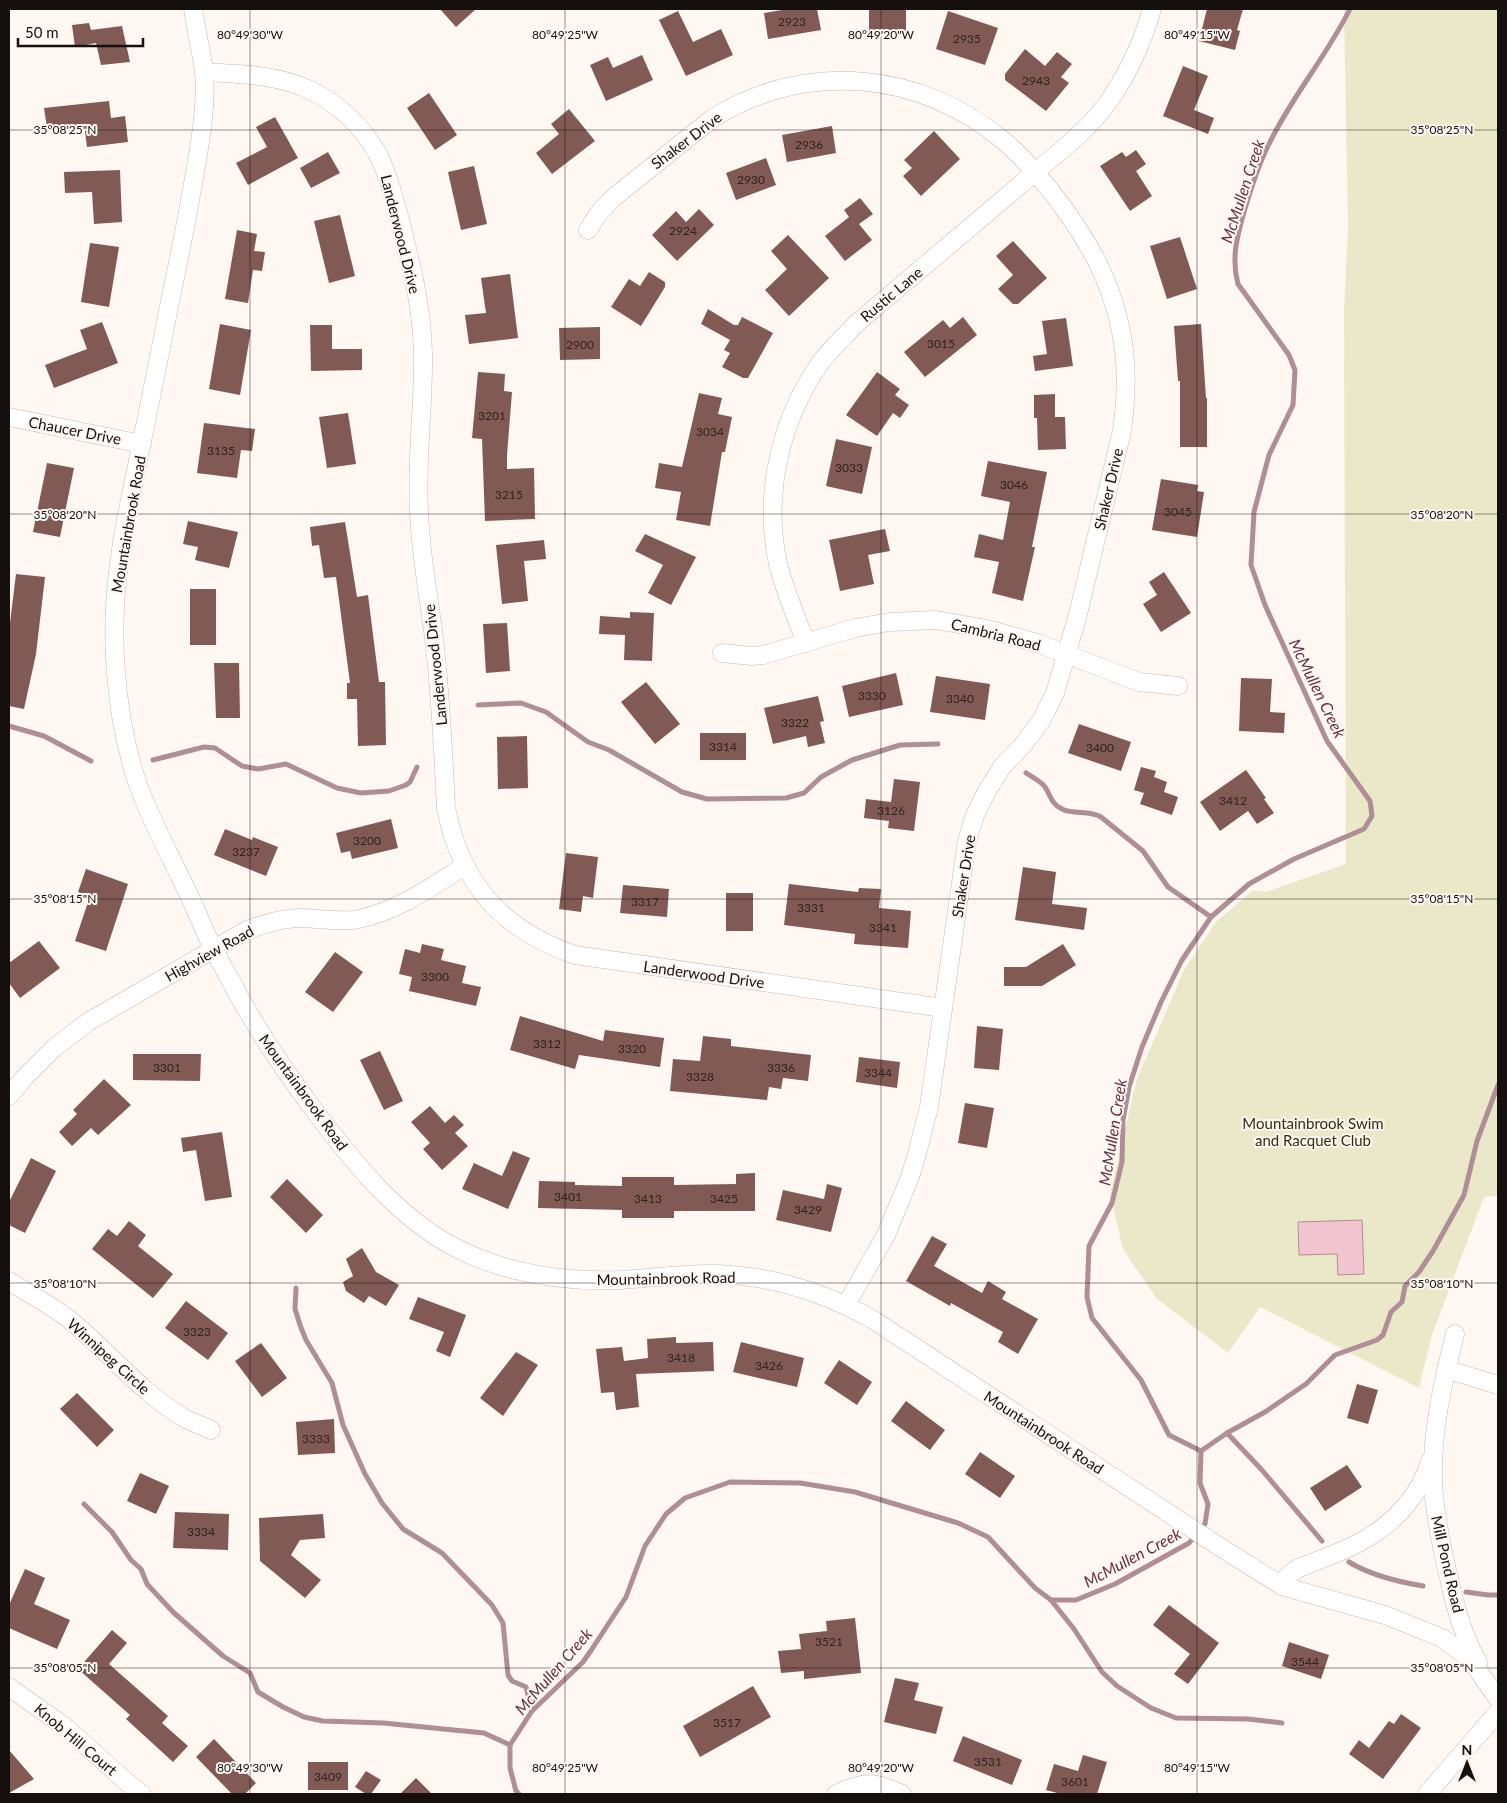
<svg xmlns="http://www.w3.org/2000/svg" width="1507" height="1803" viewBox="0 0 1507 1803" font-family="Lato,sans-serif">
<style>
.green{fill:#ebe8c9}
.water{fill:#f1c4cf;stroke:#af8e95}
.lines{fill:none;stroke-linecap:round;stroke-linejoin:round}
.stream{stroke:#af8e95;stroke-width:5}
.building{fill:#815a55}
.minor-casing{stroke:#c7bbb4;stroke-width:19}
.minor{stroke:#fff;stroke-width:18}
.ticks{fill:none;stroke:#15100e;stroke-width:1;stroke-opacity:0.45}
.labels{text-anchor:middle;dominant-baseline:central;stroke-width:4;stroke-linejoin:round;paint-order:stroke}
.number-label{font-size:12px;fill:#302220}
.street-label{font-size:15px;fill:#15100e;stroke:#fef7f2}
.park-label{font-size:15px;fill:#322e0d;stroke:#fef7f2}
.water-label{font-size:16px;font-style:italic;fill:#662e40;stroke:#fef7f2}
.ticks-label{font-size:12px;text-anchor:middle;fill:#15100e;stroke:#fef7f2;stroke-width:4;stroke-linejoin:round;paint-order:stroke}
</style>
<rect width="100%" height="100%" fill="#fef7f2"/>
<!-- green -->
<path class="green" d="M1344 9H1498V1196L1484 1197 1432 1335 1419 1388 1260 1307 1228 1353 1157 1299 1123 1249 1110 1194 1137 1079 1184 970 1215 923 1253 890 1266 892 1346 864 1344 312 1348 227Z"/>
<!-- water -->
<path class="water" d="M1362 1220 1364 1274 1338 1275 1337 1254 1299 1255 1298 1222Z"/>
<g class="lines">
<!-- stream -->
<g class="stream">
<path d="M478 705 521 703 546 712 588 742 609 750 682 792 707 799 786 798 804 793 821 777 852 760 900 745 938 744"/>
<path d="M9 726 44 736 91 761"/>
<path d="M153 760 204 747 215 748 242 766 258 769 286 764 337 788 361 793 389 791 406 785 410 782 417 767"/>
<path d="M1026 773C1032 777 1042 782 1045 787 1051 796 1051 804 1062 809 1074 815 1089 810 1101 817L1143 851 1168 887 1211 917"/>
<path d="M296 1288 295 1309 300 1325 306 1340 332 1383 343 1425 365 1474 382 1503 403 1529 442 1553 492 1605 503 1623 508 1675 512 1681 526 1687 532 1711"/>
<path d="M1227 1433 1261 1469 1322 1541"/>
<path d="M1201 1451 1169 1435 1141 1380 1092 1318 1087 1297 1089 1246 1112 1203 1122 1162 1123 1120 1129 1087 1142 1047 1161 1002 1182 960 1211 917 1249 884 1294 859 1364 829 1372 816 1370 801 1327 741 1265 605 1251 565 1254 512 1269 455 1293 405 1295 370 1289 355 1238 284C1231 258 1237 237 1244 212 1251 188 1259 162 1271 140 1294 94 1327 55 1350 9"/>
<path d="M1201 1451 1227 1433 1265 1412 1306 1384 1335 1355 1377 1340 1383 1335 1391 1312 1402 1302 1405 1286 1419 1272 1433 1251 1464 1195 1477 1141 1498 1085"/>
<path d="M84 1504 112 1532 131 1560 141 1569 147 1584 173 1612 223 1656 250 1673 258 1692 283 1707 304 1717 323 1721 383 1723 484 1733 510 1745"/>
<path d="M1349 1562C1370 1575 1399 1582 1423 1586"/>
<path d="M1466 1592 1488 1595H1498"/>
<path d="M1051 1600H1076L1115 1584 1189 1543 1205 1524 1208 1504 1200 1483 1201 1451"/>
<path d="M519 1794 516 1791 510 1768V1745L532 1711 583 1662 592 1649 626 1597 645 1546 666 1514 685 1498 730 1482 800 1483 855 1492 958 1523 988 1537 1035 1588 1051 1600 1074 1629 1102 1672 1117 1686 1151 1708 1176 1718 1248 1719 1282 1723"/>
</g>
</g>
<!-- building -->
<g class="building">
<path d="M440 9H476L456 27Z"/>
<path d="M788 9H817L821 30 768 39 764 13Z"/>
<rect x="869" y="9" width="37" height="25"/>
<path d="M1207 9H1243L1237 30 1240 31 1235 50 1199 41Z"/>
<path d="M678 11 693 42 721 29 733 55 686 76 659 20Z"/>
<path d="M948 11 998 28 985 65 936 49Z"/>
<path d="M89 23 91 30 122 26 130 62 101 65 96 43 75 47 72 25Z"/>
<path d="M1025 49 1045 66 1057 52 1072 64 1061 77 1069 83 1046 111 1005 80V74Z"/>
<path d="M642 55 653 80 606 101 590 65 608 57 613 68Z"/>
<path d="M1183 66 1208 76 1194 110 1214 118 1208 134 1163 116Z"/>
<path d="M429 93 457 135 435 150 407 108Z"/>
<path d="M109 101 111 118 125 116 128 142 87 147 84 124 47 128 44 108Z"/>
<path d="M569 109 595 141 552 174 536 153 559 134 551 124Z"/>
<path d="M275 117 298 158 248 185 236 163 267 147 256 127Z"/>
<path d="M832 126 836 153 787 162 782 135Z"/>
<path d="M934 131 960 159 921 196 903 176 912 168 904 160Z"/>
<path d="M1136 150 1146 164 1136 171 1152 196 1130 211 1100 166 1122 152 1126 157Z"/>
<path d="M328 152 340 173 311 188 300 168Z"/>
<path d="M766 158 776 185 736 200 726 173Z"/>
<path d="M474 166 487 224 461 230 448 172Z"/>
<path d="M120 170 122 222 94 224 92 192 65 193 64 172Z"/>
<path d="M860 198 873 214 859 224 872 240 845 261 825 236 849 217 844 210Z"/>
<path d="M699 209 714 225 677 261 652 235 676 211 686 222Z"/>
<path d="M340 215 355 276 329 283 314 221Z"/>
<path d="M237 230 257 234 254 251 265 252 262 271 253 270 248 303 225 299Z"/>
<path d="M788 235 829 278 789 316 765 290 787 269 771 251Z"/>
<path d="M1180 237 1197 289 1167 299 1150 246Z"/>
<path d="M1013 241 1047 278 1018 304H1013L998 289 1013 275 996 256Z"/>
<path d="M90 243 119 247 109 307 81 302Z"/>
<path d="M649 272 665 282V287L641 326 611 307 629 279 640 286Z"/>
<path d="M510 274 518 338 469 344 465 315 486 313 481 278Z"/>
<path d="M708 309 734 325H738L742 317 773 333 748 378H743L722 367 730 353 724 350 730 340 701 324Z"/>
<path d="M963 317 977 335 925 377 904 352 943 320 950 328Z"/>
<path d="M1066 318 1073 366 1035 371 1033 356 1047 354 1042 321Z"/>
<path d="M102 322 118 363 54 388 45 365 87 349 80 330Z"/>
<path d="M220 324 251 330 240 395 209 389Z"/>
<path d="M1201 324 1206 398H1207V447H1180V381H1178L1174 326Z"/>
<path d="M310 325H332V349H362V370L311 371Z"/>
<path d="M600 327V359L560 360 559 328Z"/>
<path d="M478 372 505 374 504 391 512 392 507 455V469L534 468 535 519 485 521 482 439 472 438Z"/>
<path d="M877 372 900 389 895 395 909 405 900 418 893 413 877 436 846 415Z"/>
<path d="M699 393 722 398 718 414 732 417 725 452H722L710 526 676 520 681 492 655 488 659 463 682 467Z"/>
<path d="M1055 394V417H1065L1066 449 1038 450 1037 418H1034V395Z"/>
<path d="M348 413 356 464 327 468 319 417Z"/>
<path d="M204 423 255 429 252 451 241 450 237 478 197 473Z"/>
<path d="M836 439 872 447 862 494 826 486Z"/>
<path d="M988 461 1047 472 1032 547H1035L1023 601 992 593 999 562 974 557 979 534 1003 540 1010 502 981 496Z"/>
<path d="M47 463 74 468 60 537 33 532Z"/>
<path d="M1161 479 1198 485 1197 491 1204 492 1197 537 1152 530Z"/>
<path d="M188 521 238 532 229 568 195 560 198 547 183 544Z"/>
<path d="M345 522 357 597 368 595 379 682H385L386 745 358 746 357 699H347V683H350L336 577 324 578 319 545 312 546 310 527Z"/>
<path d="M885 529 890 551 868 555 874 584 840 591 829 540Z"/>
<path d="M645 534 696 557 671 605 648 593 663 565 635 551Z"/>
<path d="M544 540 546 559 524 561 528 601 502 604 496 545Z"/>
<path d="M1164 572 1191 613 1161 632 1143 604 1157 595 1149 582Z"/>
<path d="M16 574 45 577 36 654 24 709 9 706V631Z"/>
<rect x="190" y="589" width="26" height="56"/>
<path d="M630 612 654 613 652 661 624 660 625 635 599 634 600 616 630 618Z"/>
<path d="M507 623 510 671 486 673 483 624Z"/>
<path d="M214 663H239L240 718H216Z"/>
<path d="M896 673 903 705 849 717 842 686Z"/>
<path d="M936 676 990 684 985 720 930 712Z"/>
<path d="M1241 678 1272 679 1270 712 1285 713 1284 733 1239 731Z"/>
<path d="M646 682 680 724 655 744 621 702Z"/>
<path d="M818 696 824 721 820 722 825 743 808 747 806 736 773 744 764 708Z"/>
<path d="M1079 724 1131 742 1121 771 1068 753Z"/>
<rect x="700" y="733" width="46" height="27"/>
<path d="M527 736 528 788 498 789 497 737Z"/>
<path d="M1141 767 1156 771 1154 777 1167 782 1164 792 1178 797 1172 815 1140 804 1144 793 1134 790Z"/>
<path d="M1246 770 1266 798 1264 799 1274 813 1257 824 1248 811 1220 831 1200 802Z"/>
<path d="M894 779 920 782 914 831 888 828 889 821 864 818 866 799 891 802Z"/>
<path d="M391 819 398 848 352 859 350 851 341 853 336 833Z"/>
<path d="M225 829 252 840 253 837 278 847 266 876 214 855Z"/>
<path d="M566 853 598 857 593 898 583 896 581 912 559 909Z"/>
<path d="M1023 867 1056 872 1052 904 1087 908 1084 930 1015 920Z"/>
<path d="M86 869 128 884 106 951 75 941 90 896 78 892Z"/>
<path d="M789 884 858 892 859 888 881 889 879 908 911 911 908 948 854 944 855 934 784 925Z"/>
<path d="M623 885 669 889 667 917 620 913Z"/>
<rect x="726" y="893" width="27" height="38"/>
<path d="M39 941 60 968 20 998 9 983V963Z"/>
<path d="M422 944 444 949 441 960 466 966 462 983 481 987 476 1006 409 991 412 977 399 974 405 949 420 953Z"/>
<path d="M1063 944 1076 965 1042 986H1004V967H1026Z"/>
<path d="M335 952 363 972 333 1012 305 992Z"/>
<path d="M520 1016 603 1041 605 1030 664 1038 660 1067 579 1055 575 1069 510 1050Z"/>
<path d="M977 1026 1003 1029 999 1070 974 1068Z"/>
<path d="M703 1036 731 1039V1046L811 1055 808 1081 783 1078 781 1089 769 1087 767 1100 670 1091 673 1059 700 1061Z"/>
<path d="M380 1051 403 1101 384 1110 360 1060Z"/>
<path d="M133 1054H201L200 1081 133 1080Z"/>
<path d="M859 1057 900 1062 897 1088 856 1082Z"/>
<path d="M104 1079 131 1105 98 1135 91 1128 72 1146 59 1132 77 1114 73 1110Z"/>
<path d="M965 1103 994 1108 987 1148 958 1143Z"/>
<path d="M430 1106 445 1123 454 1115 464 1125 455 1133 468 1146 442 1170 423 1149 430 1143 411 1122Z"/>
<path d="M222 1132 232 1197 205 1201 196 1150 183 1152 181 1138Z"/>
<path d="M513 1151 530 1158 508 1209 462 1189 474 1163 502 1176Z"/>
<path d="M31 1158 56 1171 25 1233 9 1225V1202Z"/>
<path d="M755 1173V1211H674V1218H622V1210L538 1208 539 1181 575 1182V1185L622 1186V1177H674V1185L736 1184V1174Z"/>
<path d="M287 1179 323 1215 306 1233 270 1197Z"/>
<path d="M827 1184 842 1188 831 1232 776 1220 783 1190 824 1199Z"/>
<path d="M129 1221 146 1235 138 1246 173 1274 153 1298 92 1249 108 1229 117 1236Z"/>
<path d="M932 1236 947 1244 934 1266 982 1293 988 1281 1006 1292 1002 1299 1038 1319 1018 1354 998 1342 1003 1332 951 1303 950 1306 906 1281Z"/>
<path d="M362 1248 376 1272 399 1285 386 1306 369 1296 364 1303 346 1291 343 1282 353 1276 346 1259Z"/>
<path d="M418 1297 466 1315 450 1357 436 1351 444 1332 409 1319Z"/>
<path d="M186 1301 228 1333 208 1360 165 1328Z"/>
<path d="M676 1337V1343L713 1342 714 1371 636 1374 639 1407 616 1410 614 1392 601 1393 596 1349 622 1347 624 1361 648 1358 647 1339Z"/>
<path d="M741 1342 804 1358 797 1387 733 1372Z"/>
<path d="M261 1343 287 1378 262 1397 235 1361Z"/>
<path d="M516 1352 538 1365 503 1416 480 1398Z"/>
<path d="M839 1360 872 1382 857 1405 824 1383Z"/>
<path d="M1357 1384 1378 1390 1368 1424 1347 1418Z"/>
<path d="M77 1393 114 1430 97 1447 60 1409Z"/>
<path d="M906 1401 945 1430 930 1450 891 1421Z"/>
<path d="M334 1419 335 1453 298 1455 296 1422Z"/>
<path d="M980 1452 1015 1476 1000 1498 965 1474Z"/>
<path d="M1347 1465 1362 1487 1325 1511 1310 1488Z"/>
<path d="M140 1473 169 1486 156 1514 127 1501Z"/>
<path d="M175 1512 229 1514 228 1550 173 1548Z"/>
<path d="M323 1514 325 1538 300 1540 291 1555 321 1580 305 1598 260 1561 259 1518Z"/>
<path d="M25 1569 45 1578 34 1604 70 1620 57 1649 9 1628V1605Z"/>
<path d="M1169 1605 1219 1643 1188 1684 1174 1674 1190 1654 1153 1625Z"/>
<path d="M855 1618 861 1673 804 1679V1671L781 1673 778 1651 801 1649 799 1634 827 1631 826 1621Z"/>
<path d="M112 1630 127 1643 109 1664 168 1716 162 1723 188 1746 173 1762 126 1719 130 1715 78 1669Z"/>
<path d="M1289 1642 1329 1655 1321 1679 1282 1666Z"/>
<path d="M895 1678 919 1683 914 1700 943 1707 936 1734 884 1722Z"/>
<path d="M753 1686 771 1717 700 1757 683 1726Z"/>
<path d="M1401 1714 1421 1728 1383 1779 1349 1754 1359 1740 1369 1748 1389 1721 1394 1724Z"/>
<path d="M963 1736 1022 1760 1012 1785 953 1761Z"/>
<path d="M214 1739 256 1783 245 1794H232L196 1757Z"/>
<path d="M9 1750 34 1779 9 1793Z"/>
<path d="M1083 1755 1107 1762 1097 1794H1061L1046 1790 1054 1764 1078 1771Z"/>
<rect x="308" y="1762" width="40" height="28"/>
<path d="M366 1771 381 1780 371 1794H366L355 1787Z"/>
<path d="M416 1778 432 1794H400Z"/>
</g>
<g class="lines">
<!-- minor casing -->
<g class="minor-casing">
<g id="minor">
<path d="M193 9C196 29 201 50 204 71 207 106 200 143 194 178 187 219 179 260 170 301 160 354 149 407 138 460 132 492 124 524 120 557 109 630 114 708 136 779 149 817 167 849 184 885 195 906 203 929 214 950 222 966 232 982 240 998 262 1037 287 1074 314 1110 353 1162 396 1216 454 1247 506 1274 562 1282 620 1280 652 1278 685 1273 718 1274 774 1276 823 1292 872 1319L1220 1547 1282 1586 1385 1615 1442 1638 1471 1660 1498 1699"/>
<path d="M204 72C240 74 276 74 310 90 337 103 361 125 376 151 387 170 392 192 398 212 410 259 422 305 423 353 424 405 416 457 419 510 420 553 429 596 434 639 441 695 443 752 446 808 461 885 503 930 575 955L943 1008"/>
<path d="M588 230 598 214 613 198 713 118C806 60 922 71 1005 142 1027 161 1046 184 1063 207 1090 245 1108 276 1119 322 1128 358 1127 395 1122 431L1077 618 1055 693 1041 721 1022 746 1002 767 987 791 975 815 967 841 929 1107 917 1154 910 1177 886 1235 846 1305"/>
<path d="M9 417 142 444"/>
<path d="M806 643C796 617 785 591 778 564 763 494 780 420 821 362 831 348 845 336 857 323 911 277 965 231 1020 185 1052 157 1090 131 1113 95 1131 68 1143 40 1152 9"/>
<path d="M722 653 752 656 763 655 855 628 889 622 936 620 987 629 1037 643 1139 682 1178 686"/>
<path d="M9 1096 24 1078 54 1048 88 1022 247 930C263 924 280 919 298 918 319 918 339 923 359 919 398 911 432 886 465 866"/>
<path d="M9 1281C29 1294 51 1305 70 1320 109 1352 142 1394 186 1419 194 1423 203 1426 211 1430"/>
<path d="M1455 1334C1442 1386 1429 1441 1434 1496 1437 1526 1443 1554 1450 1583 1456 1610 1464 1638 1478 1662"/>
<path d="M1446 1369 1498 1385"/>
<path d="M1282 1586 1286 1578 1295 1570C1317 1560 1341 1553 1362 1541 1393 1524 1421 1495 1430 1461"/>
<path d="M9 1687 64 1726 130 1785 142 1794"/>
<path d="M836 1794C863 1781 875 1781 902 1794"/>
<path d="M1427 1794 1498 1712"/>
</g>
</g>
<!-- minor -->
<use href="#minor" class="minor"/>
</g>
<!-- ticks -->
<path class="ticks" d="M250 9V1794M565 9V1794M881 9V1794M1197 9V1794M9 130H1498M9 514H1498M9 899H1498M9 1283H1498M9 1668H1498"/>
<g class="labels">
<!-- number labels -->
<g class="number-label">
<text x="792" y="21">2923</text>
<text x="967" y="38">2935</text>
<text x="1036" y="80">2943</text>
<text x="809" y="144">2936</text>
<text x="751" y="179">2930</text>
<text x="683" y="230">2924</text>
<text x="941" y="343">3015</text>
<text x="580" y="344">2900</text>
<text x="492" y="415">3201</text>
<text x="710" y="431">3034</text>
<text x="221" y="450">3135</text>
<text x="849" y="467">3033</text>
<text x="1014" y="484">3046</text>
<text x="509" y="494">3215</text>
<text x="1178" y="511">3045</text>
<text x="872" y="695">3330</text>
<text x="960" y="698">3340</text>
<text x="795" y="722">3322</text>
<text x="723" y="746">3314</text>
<text x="1100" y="747">3400</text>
<text x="1233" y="800">3412</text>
<text x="891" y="810">3126</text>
<text x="367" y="840">3200</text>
<text x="246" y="851">3237</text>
<text x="645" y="901">3317</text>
<text x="811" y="907">3331</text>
<text x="883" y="927">3341</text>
<text x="435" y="976">3300</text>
<text x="547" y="1043">3312</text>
<text x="632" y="1048">3320</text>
<text x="167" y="1067">3301</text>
<text x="781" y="1067">3336</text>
<text x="878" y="1072">3344</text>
<text x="700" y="1076">3328</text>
<text x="568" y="1196">3401</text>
<text x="648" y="1198">3413</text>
<text x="724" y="1198">3425</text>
<text x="808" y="1209">3429</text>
<text x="197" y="1331">3323</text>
<text x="681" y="1357">3418</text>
<text x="769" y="1365">3426</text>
<text x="316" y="1438">3333</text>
<text x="201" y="1531">3334</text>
<text x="829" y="1641">3521</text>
<text x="1305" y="1661">3544</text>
<text x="727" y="1722">3517</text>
<text x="988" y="1761">3531</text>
<text x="328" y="1776">3409</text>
<text x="1075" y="1781">3601</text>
</g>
<!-- street labels -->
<g class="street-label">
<text transform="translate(686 140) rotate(-37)">Shaker Drive</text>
<text transform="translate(401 234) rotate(76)">Landerwood Drive</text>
<text transform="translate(891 294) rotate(-40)">Rustic Lane</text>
<text transform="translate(75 430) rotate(11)">Chaucer Drive</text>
<text transform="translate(1108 489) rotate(-77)">Shaker Drive</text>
<text transform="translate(128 524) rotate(-80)">Mountainbrook Road</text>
<text transform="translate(996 634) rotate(14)">Cambria Road</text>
<text transform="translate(435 665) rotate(-96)">Landerwood Drive</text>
<text transform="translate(963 876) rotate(-81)">Shaker Drive</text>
<text transform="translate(209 953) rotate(-29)">Highview Road</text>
<text transform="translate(704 974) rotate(8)">Landerwood Drive</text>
<text transform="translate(304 1092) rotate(54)">Mountainbrook Road</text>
<text transform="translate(666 1278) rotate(-1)">Mountainbrook Road</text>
<text transform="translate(109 1356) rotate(42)">Winnipeg Circle</text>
<text transform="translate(1044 1432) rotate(33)">Mountainbrook Road</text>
<text transform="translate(1448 1564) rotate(77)">Mill Pond Road</text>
<text transform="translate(76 1739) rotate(40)">Knob Hill Court</text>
</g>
<!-- park labels -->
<g class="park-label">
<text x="1313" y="1123">Mountainbrook Swim<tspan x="1313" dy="17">and Racquet Club</tspan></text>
</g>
<!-- water labels -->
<g class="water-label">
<text transform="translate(1242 191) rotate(-72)">McMullen Creek</text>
<text transform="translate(1318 688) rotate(64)">McMullen Creek</text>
<text transform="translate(1112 1132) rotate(-81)">McMullen Creek</text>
<text transform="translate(1132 1557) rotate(-28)">McMullen Creek</text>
<text transform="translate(553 1671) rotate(-49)">McMullen Creek</text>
</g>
</g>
<g class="ticks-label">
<text x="250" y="39">80°49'30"W</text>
<text x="565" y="39">80°49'25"W</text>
<text x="881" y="39">80°49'20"W</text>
<text x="1197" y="39">80°49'15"W</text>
<text x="65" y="134">35°08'25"N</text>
<text x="1442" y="134">35°08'25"N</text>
<text x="65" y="519">35°08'20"N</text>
<text x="1442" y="519">35°08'20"N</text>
<text x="65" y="903">35°08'15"N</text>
<text x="1442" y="903">35°08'15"N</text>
<text x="65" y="1288">35°08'10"N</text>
<text x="1442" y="1288">35°08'10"N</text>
<text x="65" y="1672">35°08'05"N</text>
<text x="1442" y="1672">35°08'05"N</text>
<text x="250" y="1772">80°49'30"W</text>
<text x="565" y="1772">80°49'25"W</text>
<text x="881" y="1772">80°49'20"W</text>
<text x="1197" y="1772">80°49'15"W</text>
</g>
<!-- border -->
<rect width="1507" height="1803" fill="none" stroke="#15100e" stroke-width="20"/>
<!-- north arrow -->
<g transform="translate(1467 1763)" stroke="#fef7f2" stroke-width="4" paint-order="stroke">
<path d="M0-4L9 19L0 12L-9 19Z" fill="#15100e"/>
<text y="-8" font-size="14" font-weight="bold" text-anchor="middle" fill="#15100e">N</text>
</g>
<!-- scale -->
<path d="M18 38v8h125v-8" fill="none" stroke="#15100e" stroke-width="2.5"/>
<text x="25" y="38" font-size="15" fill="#15100e" stroke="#fef7f2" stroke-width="4" paint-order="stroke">50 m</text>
</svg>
